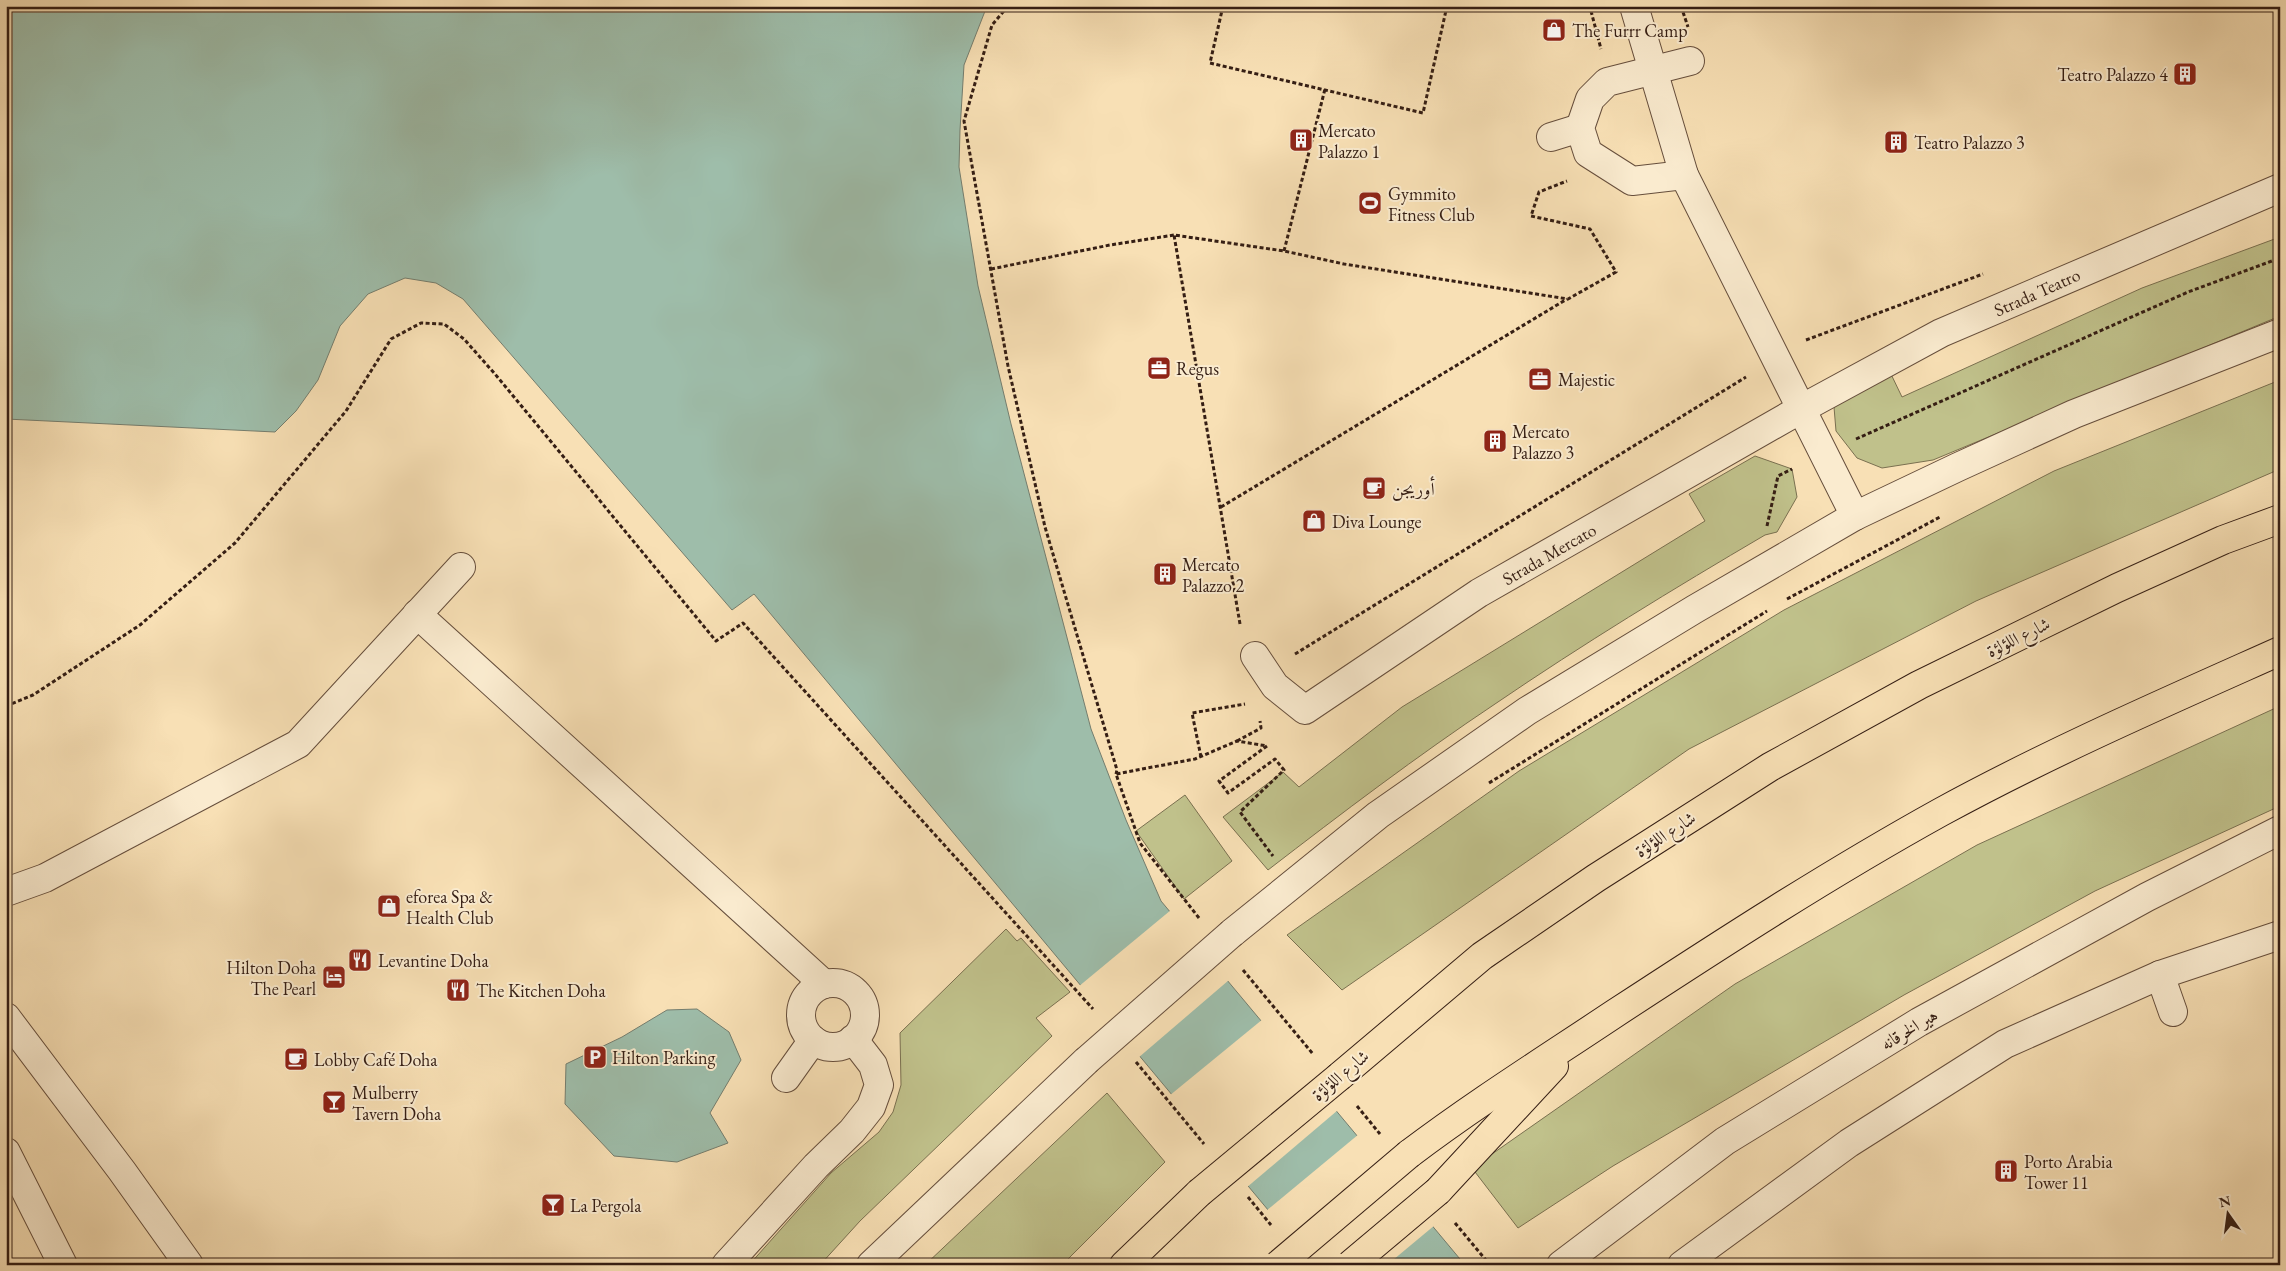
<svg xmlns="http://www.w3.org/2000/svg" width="2286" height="1271" viewBox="0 0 2286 1271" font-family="'EB Garamond',Amiri,serif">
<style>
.green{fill:#c0c18b;stroke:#7a7050}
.water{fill:#9ebdaa;stroke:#747d6e}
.pier{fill:#f8e0b5}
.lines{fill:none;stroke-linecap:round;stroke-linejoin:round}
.minor-casing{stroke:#664e3c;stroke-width:30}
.major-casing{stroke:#351e14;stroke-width:30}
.path{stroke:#351e14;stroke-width:3;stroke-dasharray:4 2.5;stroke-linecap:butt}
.minor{stroke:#faebcf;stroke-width:28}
.major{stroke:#f8e0b5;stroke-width:28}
.minor-bridge-casing{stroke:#664e3c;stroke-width:30;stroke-linecap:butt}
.major-bridge-casing{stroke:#351e14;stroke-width:30;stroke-linecap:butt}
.minor-bridge{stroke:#faebcf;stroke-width:28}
.major-bridge{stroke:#f8e0b5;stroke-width:28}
.labels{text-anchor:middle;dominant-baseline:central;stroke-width:4;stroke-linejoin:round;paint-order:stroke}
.poi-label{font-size:18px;fill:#351e14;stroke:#faebcf;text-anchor:start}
.street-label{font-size:18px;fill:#351e14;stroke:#faebcf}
</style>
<rect width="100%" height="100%" fill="#f8e0b5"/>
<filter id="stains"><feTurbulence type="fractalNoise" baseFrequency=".004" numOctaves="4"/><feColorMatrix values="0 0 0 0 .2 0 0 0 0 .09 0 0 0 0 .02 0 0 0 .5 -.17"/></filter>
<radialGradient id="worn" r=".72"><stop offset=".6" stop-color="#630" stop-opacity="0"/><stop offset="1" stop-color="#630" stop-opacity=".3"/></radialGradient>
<!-- green -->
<g class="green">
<path d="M2280 237V316L1933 460 1882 468 1857 458 1836 431 1834 407 1889 370 1902 397 2142 288Z"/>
<path d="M2280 380V469L1976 601 1689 749 1342 990 1287 935 1519 771 1784 610 2054 471Z"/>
<path d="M1755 456 1792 469 1797 497 1777 532 1765 535C1673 589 1583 644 1495 704 1417 756 1342 813 1268 870L1223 817 1283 772 1299 787 1402 707 1705 521 1689 494Z"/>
<path d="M2280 706V806L2095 891 1904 995 1613 1166 1518 1228 1472 1168 1735 984 1977 845Z"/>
<path d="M1185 795 1232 861 1184 899 1136 831Z"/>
<path d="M1006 929 1017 941 1021 938 1070 992 1036 1018 1052 1036 860 1221 820 1265H749L831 1173 879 1132 893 1112 901 1085 900 1033Z"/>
<path d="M1107 1093 1165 1162 1062 1265H925Z"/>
</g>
<!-- water -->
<g class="water">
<path d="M6 6H987L964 65 960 130 959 167 978 286 1011 424 1091 729 1126 820 1161 901 1465 1265H1314L754 594 732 610 463 299 436 283 405 278 368 294 340 326 318 380 296 411 275 432 6 419Z"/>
<path d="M697 1009 729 1032 741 1060 710 1113 728 1143 677 1162 614 1156 565 1104 566 1064 622 1037 667 1010Z"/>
</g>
<!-- pier -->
<g class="pier">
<path d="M1171 910 1229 980 1138 1058 1078 987Z"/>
<path d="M1263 1019 1338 1110 1246 1188 1169 1096Z"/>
<path d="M1359 1134 1435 1225 1387 1265H1310L1266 1211Z"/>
</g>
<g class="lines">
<!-- minor casing -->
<g class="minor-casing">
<g id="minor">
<path d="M1634 6 1684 175 1855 516"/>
<path d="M1551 137 1580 128"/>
<path d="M1684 175 1632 181 1588 153 1580 128 1590 99 1607 82 1690 61"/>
<path d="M417 614 824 984"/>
<path d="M1255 656 1275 686 1305 710 1479 593 1801 409 1941 333 2280 188"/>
<path d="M6 892 45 878 298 744 461 567"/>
<path d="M1232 933 1378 815 1527 711 1695 609 1855 516 1958 467 2074 414 2280 333"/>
<path d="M2160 975 2173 1012"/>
<circle cx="833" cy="1015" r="32"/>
<path d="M6 1017 122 1171 189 1265"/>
<path d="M786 1078 813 1040"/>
<path d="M6 1152 63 1265"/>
<path d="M726 1265 816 1166 852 1131 871 1107 879 1085 873 1065 853 1039"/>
<path d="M871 1265 1086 1061"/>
<path d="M1561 1265 1725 1141 1919 1022 2147 897 2280 830"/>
<path d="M1682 1265 1849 1143 2005 1044 2160 975 2280 935"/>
</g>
</g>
<!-- major casing -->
<g class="major-casing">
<g id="major">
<path d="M1340 1076 1482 956 1596 878 1770 767 1919 685 2117 588 2223 540 2280 519"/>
<path d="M1409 1154C1475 1104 1545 1060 1614 1014 1721 944 1829 874 1941 812 2051 752 2166 702 2280 651"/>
<path d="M1438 1191 1554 1066"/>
<path d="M1124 1265 1199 1193"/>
</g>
</g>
<!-- path -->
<g class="path">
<path d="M1008 6 992 25 964 121 1008 366 1045 527 1117 770 1116 774"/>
<path d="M1223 6 1210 63 1423 113 1447 6"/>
<path d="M1579 6 1591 11 1601 49"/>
<path d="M1681 6 1688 27"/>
<path d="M1284 251 1325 89"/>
<path d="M991 269 1110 245 1174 235"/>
<path d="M1806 340 1983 274"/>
<path d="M1856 439 2188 292 2280 258"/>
<path d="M1221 507 1567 299"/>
<path d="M1767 526 1778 476 1792 469"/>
<path d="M1787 599 1940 517"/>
<path d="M1240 624 1174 235 1284 251 1344 264 1568 299 1616 272 1590 229 1531 216 1539 192 1567 181"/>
<path d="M1295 654 1746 377"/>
<path d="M6 706 33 695 140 625 235 543 346 411 391 339 421 323 444 324 464 339 495 374 716 641 743 623 1093 1009"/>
<path d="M1237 741 1261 728 1260 721"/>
<path d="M1267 746 1219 781 1228 793 1275 759 1284 770 1240 812 1273 856"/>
<path d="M1201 757 1192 713 1245 704"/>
<path d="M1489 783 1767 611"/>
<path d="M1199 918 1140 843 1116 774 1195 759 1237 741 1267 746"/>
<path d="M1243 970 1313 1054"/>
<path d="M1136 1062 1204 1144"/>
<path d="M1357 1106 1380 1134"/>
<path d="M1248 1197 1271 1225"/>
<path d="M1455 1223 1490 1265"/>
</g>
<!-- minor -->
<use href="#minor" class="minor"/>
<!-- major -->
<use href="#major" class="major"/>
<!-- minor-bridge casing -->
<g class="minor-bridge-casing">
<path id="minor-bridge" d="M1086 1061 1232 933"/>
</g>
<!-- major-bridge casing -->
<g class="major-bridge-casing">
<g id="major-bridge">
<path d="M1199 1193 1340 1076"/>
<path d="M1278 1265 1409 1154"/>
<path d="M1350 1265 1438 1191"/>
</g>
</g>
<!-- minor-bridge -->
<use href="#minor-bridge" class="minor-bridge"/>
<!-- major-bridge -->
<use href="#major-bridge" class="major-bridge"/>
</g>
<!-- icons -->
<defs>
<g id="shop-square" transform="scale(1.25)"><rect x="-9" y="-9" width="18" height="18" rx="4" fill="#8f2418" stroke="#faebcf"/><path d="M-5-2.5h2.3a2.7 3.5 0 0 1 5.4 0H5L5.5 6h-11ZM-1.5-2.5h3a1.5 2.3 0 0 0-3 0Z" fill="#fff"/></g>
<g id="building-square" transform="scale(1.25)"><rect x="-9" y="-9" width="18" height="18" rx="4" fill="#8f2418" stroke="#faebcf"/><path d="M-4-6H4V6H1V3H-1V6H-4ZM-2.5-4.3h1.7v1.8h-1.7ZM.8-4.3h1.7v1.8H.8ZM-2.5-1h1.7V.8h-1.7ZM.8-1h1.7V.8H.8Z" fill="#fff"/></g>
<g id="stadium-square" transform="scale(1.25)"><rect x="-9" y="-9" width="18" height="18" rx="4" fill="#8f2418" stroke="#faebcf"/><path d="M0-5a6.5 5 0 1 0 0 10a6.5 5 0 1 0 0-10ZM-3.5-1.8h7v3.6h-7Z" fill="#fff"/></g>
<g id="office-square" transform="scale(1.25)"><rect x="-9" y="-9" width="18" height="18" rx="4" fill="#8f2418" stroke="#faebcf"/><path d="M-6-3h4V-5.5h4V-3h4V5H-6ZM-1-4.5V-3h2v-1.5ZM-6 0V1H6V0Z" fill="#fff"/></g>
<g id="cafe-square" transform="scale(1.25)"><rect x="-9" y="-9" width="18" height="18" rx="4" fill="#8f2418" stroke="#faebcf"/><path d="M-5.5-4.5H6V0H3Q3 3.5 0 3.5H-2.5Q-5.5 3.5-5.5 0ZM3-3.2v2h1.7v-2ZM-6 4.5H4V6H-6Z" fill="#fff"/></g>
<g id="restaurant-square" transform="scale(1.25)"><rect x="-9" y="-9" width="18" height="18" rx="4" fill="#8f2418" stroke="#faebcf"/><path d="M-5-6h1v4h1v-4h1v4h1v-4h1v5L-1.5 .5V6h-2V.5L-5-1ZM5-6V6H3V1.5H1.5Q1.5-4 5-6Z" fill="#fff"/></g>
<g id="hotel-square" transform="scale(1.25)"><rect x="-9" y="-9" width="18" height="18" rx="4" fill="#8f2418" stroke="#faebcf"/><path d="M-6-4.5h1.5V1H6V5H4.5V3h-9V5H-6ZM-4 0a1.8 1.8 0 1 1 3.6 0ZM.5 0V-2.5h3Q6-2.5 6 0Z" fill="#fff"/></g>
<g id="parking-square" transform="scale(1.25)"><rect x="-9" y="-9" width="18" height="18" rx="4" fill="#8f2418" stroke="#faebcf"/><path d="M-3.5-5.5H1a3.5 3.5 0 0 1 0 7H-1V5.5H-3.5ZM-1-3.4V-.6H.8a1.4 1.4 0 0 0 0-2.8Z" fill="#fff"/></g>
<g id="bar-square" transform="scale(1.25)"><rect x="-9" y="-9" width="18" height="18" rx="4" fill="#8f2418" stroke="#faebcf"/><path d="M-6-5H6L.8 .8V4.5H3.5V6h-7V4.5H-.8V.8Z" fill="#fff"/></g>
</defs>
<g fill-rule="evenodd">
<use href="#shop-square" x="1554" y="30"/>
<use href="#building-square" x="2185" y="74"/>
<use href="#building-square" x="1301" y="140"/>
<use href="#building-square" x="1896" y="142"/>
<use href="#stadium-square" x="1370" y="203"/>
<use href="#office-square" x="1159" y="368"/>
<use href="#office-square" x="1540" y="379"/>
<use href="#building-square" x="1495" y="441"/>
<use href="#cafe-square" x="1374" y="488"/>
<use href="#shop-square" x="1314" y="521"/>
<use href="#building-square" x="1165" y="574"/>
<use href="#shop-square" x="389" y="906"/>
<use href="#restaurant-square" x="360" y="960"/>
<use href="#hotel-square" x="334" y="977"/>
<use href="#restaurant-square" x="458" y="990"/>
<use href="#parking-square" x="595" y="1057"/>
<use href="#cafe-square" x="296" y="1059"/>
<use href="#bar-square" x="334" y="1102"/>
<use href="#building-square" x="2006" y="1171"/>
<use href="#bar-square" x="553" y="1205"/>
</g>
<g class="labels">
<!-- poi labels -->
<g class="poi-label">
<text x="1572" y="30">The Furrr Camp</text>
<text x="2168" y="74" text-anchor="end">Teatro Palazzo 4</text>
<text x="1318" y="130">Mercato<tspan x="1318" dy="21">Palazzo 1</tspan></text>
<text x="1914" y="142">Teatro Palazzo 3</text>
<text x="1388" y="193">Gymmito<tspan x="1388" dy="21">Fitness Club</tspan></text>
<text x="1176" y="368">Regus</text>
<text x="1558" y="379">Majestic</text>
<text x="1512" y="431">Mercato<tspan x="1512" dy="21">Palazzo 3</tspan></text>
<text x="1392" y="488">أوريجن</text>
<text x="1332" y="521">Diva Lounge</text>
<text x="1182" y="564">Mercato<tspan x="1182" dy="21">Palazzo 2</tspan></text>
<text x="406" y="896">eforea Spa &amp;<tspan x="406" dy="21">Health Club</tspan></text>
<text x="378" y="960">Levantine Doha</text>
<text x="316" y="967" text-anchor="end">Hilton Doha<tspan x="316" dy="21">The Pearl</tspan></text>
<text x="476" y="990">The Kitchen Doha</text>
<text x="612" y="1057">Hilton Parking</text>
<text x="314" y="1059">Lobby Café Doha</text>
<text x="352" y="1092">Mulberry<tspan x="352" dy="21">Tavern Doha</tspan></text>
<text x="2024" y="1161">Porto Arabia<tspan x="2024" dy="21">Tower 11</tspan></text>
<text x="570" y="1205">La Pergola</text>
</g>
<!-- street labels -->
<g class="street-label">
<text transform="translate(2037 292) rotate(-24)">Strada Teatro</text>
<text transform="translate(1549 554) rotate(-30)">Strada Mercato</text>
<text transform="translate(2018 637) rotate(-26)">شارع اللؤلؤة</text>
<text transform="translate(1665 834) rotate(-33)">شارع اللؤلؤة</text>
<text transform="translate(1909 1029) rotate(-31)">هير الخرقانه</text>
<text transform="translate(1340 1075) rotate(-40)">شارع اللؤلؤة</text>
</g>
</g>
<!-- margin -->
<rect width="2286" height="1271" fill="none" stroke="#f8e0b5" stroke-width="25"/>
<rect x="8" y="8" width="2271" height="1256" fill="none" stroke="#351e14" stroke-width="2.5"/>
<rect x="12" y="12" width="2261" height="1246" fill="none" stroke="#351e14"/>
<!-- north arrow -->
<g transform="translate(2228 1214) rotate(346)" stroke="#faebcf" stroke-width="4" paint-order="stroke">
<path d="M0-4L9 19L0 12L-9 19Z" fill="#351e14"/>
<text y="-8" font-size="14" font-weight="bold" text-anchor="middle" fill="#351e14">N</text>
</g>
<rect width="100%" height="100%" filter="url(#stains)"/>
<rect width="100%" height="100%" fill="url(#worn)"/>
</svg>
